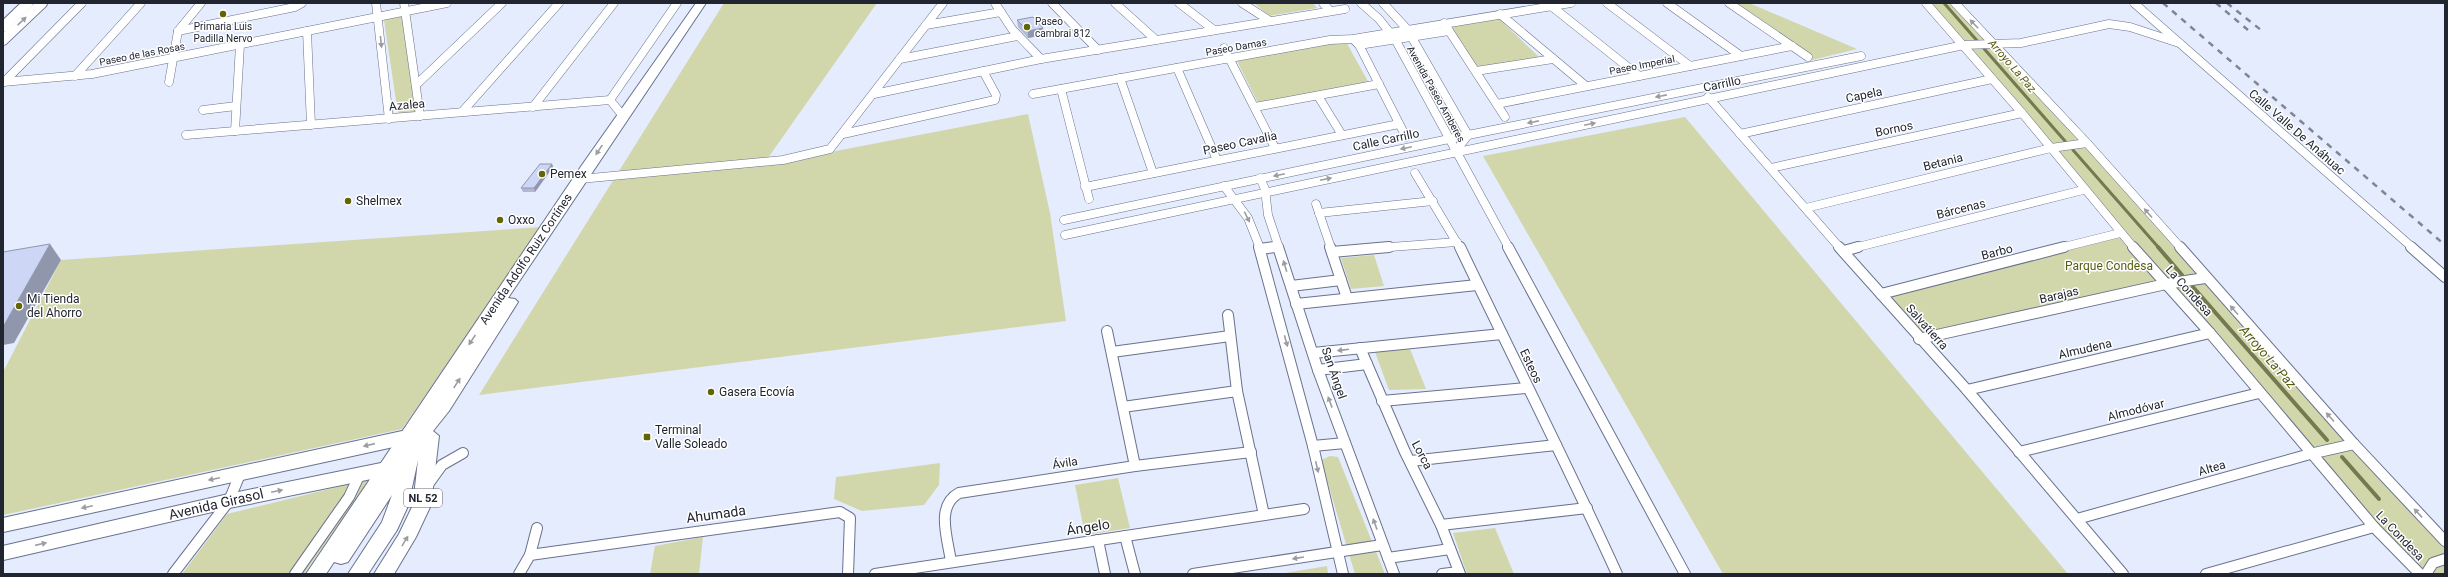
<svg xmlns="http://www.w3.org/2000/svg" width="2448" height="577" viewBox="0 0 2448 577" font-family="Roboto,sans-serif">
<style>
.green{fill:#d1d7ab}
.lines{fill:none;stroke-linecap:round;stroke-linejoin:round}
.stream-far1{stroke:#747a4f;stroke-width:3}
.stream{stroke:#747a4f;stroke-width:4}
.minor-far1-casing{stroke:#69728d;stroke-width:9}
.minor-casing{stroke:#69728d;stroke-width:12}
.tertiary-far1-casing{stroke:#69728d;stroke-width:12}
.tertiary-casing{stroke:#69728d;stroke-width:16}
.primary-casing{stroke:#69728d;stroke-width:2}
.minor-far1{stroke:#fff;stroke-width:8}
.minor{stroke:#fff;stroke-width:10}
.tertiary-far1{stroke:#fff;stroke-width:10}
.tertiary{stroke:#fff;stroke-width:14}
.primary{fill:#fff;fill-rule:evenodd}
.rail{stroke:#808594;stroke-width:2.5;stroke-dasharray:6 6;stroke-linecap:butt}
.wall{fill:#b0b9d3}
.shaded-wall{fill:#9096ac}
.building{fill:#cdd7f5;stroke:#9096ac}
.oneway{fill:#9b9da2}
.poi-dot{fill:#606603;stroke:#fff;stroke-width:1.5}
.labels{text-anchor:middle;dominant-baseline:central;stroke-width:3;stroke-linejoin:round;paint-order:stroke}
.far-poi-label{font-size:10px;fill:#212530;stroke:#fff;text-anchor:start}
.far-street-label{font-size:10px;fill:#212530;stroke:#fff}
.far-water-label{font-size:11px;font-style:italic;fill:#555a0a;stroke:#fff}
.shield{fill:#fff;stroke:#64666e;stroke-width:1}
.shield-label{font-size:11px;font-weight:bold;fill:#212530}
.street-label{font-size:12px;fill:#212530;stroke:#fff}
.poi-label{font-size:12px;fill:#212530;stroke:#fff;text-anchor:start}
.park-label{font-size:12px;fill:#585d0f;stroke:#fff}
.water-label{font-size:13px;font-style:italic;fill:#555a0a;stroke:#fff}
.near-street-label{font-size:14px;fill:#212530;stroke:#fff}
</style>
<rect width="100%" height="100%" fill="#e5ecfe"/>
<!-- green -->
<g class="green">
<path d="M724 3H877L763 165 1028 114 1050 213 1066 321 479 395Z"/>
<path d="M1254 3H1313L1317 8 1269 16Z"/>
<path d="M1729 3H1749L1857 49 1812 60Z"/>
<path d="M1926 3H1955L2445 541V574H2420L2166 284 1919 339 1881 294 2119 233Z"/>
<path d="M403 16 418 112 398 114 384 20Z"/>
<path d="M1497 17 1539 57 1478 69 1449 24Z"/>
<path d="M1345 40 1370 85 1259 105 1236 59Z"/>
<path d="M1685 117 2068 574H1723L1483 156Z"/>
<path d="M542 227 402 429 3 515V372L61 260Z"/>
<path d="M1374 255 1384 286 1351 289 1341 258Z"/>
<path d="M1410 349 1426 389 1389 390 1375 352Z"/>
<path d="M1330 456 1338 457 1385 574H1355L1321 460Z"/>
<path d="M940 463 939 485 924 505 862 511 834 499 836 477Z"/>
<path d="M1118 478 1130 528 1085 535 1075 485Z"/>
<path d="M370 479 304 574H182L227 514Z"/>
<path d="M1495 528 1514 574H1467L1453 533Z"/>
<path d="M703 537 699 574H650L655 546Z"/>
<path d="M1327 566 1328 574H1279Z"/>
</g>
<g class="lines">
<!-- stream-far1 -->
<g class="stream-far1">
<path d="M1944 3 2065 141"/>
<path d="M2073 150 2159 248"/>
</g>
<!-- stream -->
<g class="stream">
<path d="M2158 247 2182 275"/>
<path d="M2193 287 2327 440"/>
<path d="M2342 457 2379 499"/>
</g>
<!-- minor-far1 casing -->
<g class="minor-far1-casing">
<g id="minor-far1">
<path d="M376 3 389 119"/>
<path d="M404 3 420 116"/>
<path d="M995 3 1012 29 1041 59"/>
<path d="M1052 3 1098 50"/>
<path d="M1115 3 1156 40"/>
<path d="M1179 3 1214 30"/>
<path d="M1242 3 1270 21"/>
<path d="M1323 3 1330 11"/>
<path d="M1361 3 1379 19 1395 39 1509 248"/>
<path d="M1383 3 1407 29 1468 135 1456 151"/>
<path d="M1607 3 1690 66"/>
<path d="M1667 3 1741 56"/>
<path d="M1729 3 1808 57"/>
<path d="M1926 3 2022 113 2134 248"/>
<path d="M1955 3 2087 143 2181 248"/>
<path d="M2134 3 2413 248"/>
<path d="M1550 5 1639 76"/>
<path d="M1500 14 1586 86"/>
<path d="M1444 23 1505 117"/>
<path d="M926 25 1001 12"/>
<path d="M178 31 295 7 302 3"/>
<path d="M307 31 311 125"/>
<path d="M1353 39 1359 45 1406 137"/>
<path d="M1359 45 1449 31"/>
<path d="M1224 48 1275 148"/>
<path d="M900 59 1018 36"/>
<path d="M1177 68 1217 160"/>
<path d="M1476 71 1553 59"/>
<path d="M75 76 141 3"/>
<path d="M1120 78 1153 173"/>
<path d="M3 82 92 74 447 3"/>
<path d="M4 82 82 3"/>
<path d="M169 82 178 31 201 3"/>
<path d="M416 85 502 3"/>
<path d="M1061 89 1089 199"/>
<path d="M874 94 1041 59 1345 9"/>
<path d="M1033 94 1330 40 1353 39 1571 3"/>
<path d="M1318 96 1342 135"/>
<path d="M1708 97 1840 248"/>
<path d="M610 100 677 3"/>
<path d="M1497 104 1792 46"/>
<path d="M533 107 614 3"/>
<path d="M1255 107 1379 84"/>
<path d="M203 110 236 106"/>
<path d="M462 112 559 3"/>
<path d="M235 131 240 45"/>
<path d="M843 134 995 100 996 95 983 71"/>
<path d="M1740 134 1992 79"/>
<path d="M186 135 610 100 623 116"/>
<path d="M1771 168 2022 113"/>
<path d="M1415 173 1460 248"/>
<path d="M1260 178 1265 189 1268 215 1279 248"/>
<path d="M580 179 783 160 830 149 943 3"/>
<path d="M1224 186 1248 218 1260 248"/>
<path d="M1085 187 1399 124"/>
<path d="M1316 204 1331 248"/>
<path d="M1806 208 2051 148 2087 143"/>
<path d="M1319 213 1433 201"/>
<path d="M1064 220 1468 135 1861 56"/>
<path d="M1065 235 1964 45 2021 43 2109 24 2130 27 2179 43"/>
<path d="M1266 248 1279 247"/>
<path d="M1377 248 1457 242"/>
<path d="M1854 248 2083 190"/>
<path d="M2060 248 2120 233"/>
</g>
</g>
<!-- minor casing -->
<g class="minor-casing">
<g id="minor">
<path d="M1259 247 1313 446 1343 574"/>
<path d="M1278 247 1318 370 1394 574"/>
<path d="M1330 247 1347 298"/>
<path d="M1460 247C1512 356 1567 464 1617 574"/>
<path d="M1508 247 1685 574"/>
<path d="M1839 247 1967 390 2123 574"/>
<path d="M2133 247 2210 333 2374 527 2420 574"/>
<path d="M2180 247 2354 444 2445 541"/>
<path d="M2411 247 2445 277"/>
<path d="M1260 249 1275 247"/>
<path d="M1844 251 1858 247"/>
<path d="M1332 252 1389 247"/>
<path d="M1291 286 1341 280"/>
<path d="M1881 294 2064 247"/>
<path d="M1296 304 1477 285"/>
<path d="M1228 315 1237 391 1264 515"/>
<path d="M1107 331 1135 466"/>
<path d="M1919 339 2166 284 2205 278"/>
<path d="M1360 348 1405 452 1441 525 1460 574"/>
<path d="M1112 352 1230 336"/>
<path d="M1313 353 1502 334"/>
<path d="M1318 370 1367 364"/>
<path d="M1967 390 2210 333"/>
<path d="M1382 401 1527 388"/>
<path d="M1123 407 1237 391"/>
<path d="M1313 446 1345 443"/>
<path d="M2019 452 2259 393"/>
<path d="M1411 461 1556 445"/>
<path d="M429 483 442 465 463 453"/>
<path d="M2077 519 2310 454 2354 444"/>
<path d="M1441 525 1587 508"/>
<path d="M1125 536 1135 574"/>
<path d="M1098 540 1105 574"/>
<path d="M530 555 840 512 850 518 848 574"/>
<path d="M1388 558 1450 549"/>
<path d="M951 562C948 539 935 506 959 493L1135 466 1251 452"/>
<path d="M173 574 229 501 240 474"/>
<path d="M295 574 349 497 360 474"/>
<path d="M519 574 530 555 537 528"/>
<path d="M875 574 1304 509"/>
<path d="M1193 574 1382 545"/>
<path d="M1442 574 1459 572"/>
<path d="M2206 574 2374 527"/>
<path d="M2426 574 2433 563 2445 559"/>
</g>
</g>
<!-- tertiary-far1 casing -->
<g class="tertiary-far1-casing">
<g id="tertiary-far1">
<path d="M3 27 28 3"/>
<path d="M3 40 42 3"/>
</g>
</g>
<!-- tertiary casing -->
<g class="tertiary-casing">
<g id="tertiary">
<path d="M3 525 407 437"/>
<path d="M3 553 229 501 391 468"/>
</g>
</g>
<!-- primary casing -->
<g class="primary-casing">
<path id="primary" d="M696 3H706L508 298 515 299 518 302 449 411 433 431 439 436 431 505 416 537 394 574H374L399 534 413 505 418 460 408 506 397 530 368 574H348L382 522 392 495 348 562 341 564 334 562 326 574H306L582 165Z"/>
</g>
<!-- minor-far1 -->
<use href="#minor-far1" class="minor-far1"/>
<!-- minor -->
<use href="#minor" class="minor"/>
<!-- tertiary-far1 -->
<use href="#tertiary-far1" class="tertiary-far1"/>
<!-- tertiary -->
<use href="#tertiary" class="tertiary"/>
<!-- primary -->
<use href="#primary" class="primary"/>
<!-- rail -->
<g class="rail">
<path d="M2163 3 2445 245"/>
<path d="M2216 3 2248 30"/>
<path d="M2227 3 2261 30"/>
</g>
</g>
<!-- wall -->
<g class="wall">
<path d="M1017 20 1043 28 1044 35 1028 38 1018 27Z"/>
<path d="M552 164 553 167 535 192H523L521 188Z"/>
</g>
<!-- shaded-wall -->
<g class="shaded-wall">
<path d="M1043 28 1044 35 1028 38V31Z"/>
<path d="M552 164 553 167 535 192 534 188Z"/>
<path d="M50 244 61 260 14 343 3 345V327Z"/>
</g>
<!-- building -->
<g class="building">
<path d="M1033 17 1043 28 1028 31 1017 20Z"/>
<path d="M540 164H552L534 188H521Z"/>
<path d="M50 244 3 327V252Z"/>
</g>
<!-- one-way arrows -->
<defs><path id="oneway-solid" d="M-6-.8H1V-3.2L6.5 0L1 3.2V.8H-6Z"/></defs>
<g class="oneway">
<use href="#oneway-solid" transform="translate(22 21) rotate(-43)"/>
<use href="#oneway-solid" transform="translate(1974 24) rotate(-134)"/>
<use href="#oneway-solid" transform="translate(381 42) rotate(84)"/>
<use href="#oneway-solid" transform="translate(1661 96) rotate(169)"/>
<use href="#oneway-solid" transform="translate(1533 122) rotate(169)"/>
<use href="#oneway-solid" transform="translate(1590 124) rotate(-12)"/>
<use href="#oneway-solid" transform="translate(1406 148) rotate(168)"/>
<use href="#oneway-solid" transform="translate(599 150) rotate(124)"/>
<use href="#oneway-solid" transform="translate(1279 175) rotate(168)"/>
<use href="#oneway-solid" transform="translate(1326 179) rotate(-12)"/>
<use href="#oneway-solid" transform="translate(2148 213) rotate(-131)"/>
<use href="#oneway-solid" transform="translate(1247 217) rotate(63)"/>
<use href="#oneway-solid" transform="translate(1285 266) rotate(-107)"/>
<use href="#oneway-solid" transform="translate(2234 310) rotate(-132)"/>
<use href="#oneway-solid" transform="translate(472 340) rotate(124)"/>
<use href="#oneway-solid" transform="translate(1286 341) rotate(75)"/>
<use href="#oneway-solid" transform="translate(1343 350) rotate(173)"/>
<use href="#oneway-solid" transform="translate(457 383) rotate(-57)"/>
<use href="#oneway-solid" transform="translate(1330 402) rotate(-110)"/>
<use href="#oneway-solid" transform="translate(2330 417) rotate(-132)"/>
<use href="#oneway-solid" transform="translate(369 445) rotate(167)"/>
<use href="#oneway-solid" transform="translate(1317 467) rotate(77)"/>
<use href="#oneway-solid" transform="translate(214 479) rotate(168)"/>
<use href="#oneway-solid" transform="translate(277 491) rotate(-12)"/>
<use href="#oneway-solid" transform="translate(87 507) rotate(168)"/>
<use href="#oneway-solid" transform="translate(2418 513) rotate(-133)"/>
<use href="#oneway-solid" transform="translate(1375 524) rotate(-110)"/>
<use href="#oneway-solid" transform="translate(405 541) rotate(-59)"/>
<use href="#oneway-solid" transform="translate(41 544) rotate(-13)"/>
<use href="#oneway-solid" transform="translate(1298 558) rotate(171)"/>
</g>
<!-- markers -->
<g class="poi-dot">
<circle cx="223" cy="14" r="4"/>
<circle cx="1027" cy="27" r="4"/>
<circle cx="542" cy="174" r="4"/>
<circle cx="348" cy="201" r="4"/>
<circle cx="500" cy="220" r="4"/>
<circle cx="19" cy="306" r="4"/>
<circle cx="711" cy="392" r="4"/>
<rect x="643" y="433" width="8" height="8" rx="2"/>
</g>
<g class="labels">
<!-- far-poi labels -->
<g class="far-poi-label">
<text x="1035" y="21">Paseo<tspan x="1035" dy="12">cambrai 812</tspan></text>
<text x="223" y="26" text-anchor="middle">Primaria Luis<tspan x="223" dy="12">Padilla Nervo</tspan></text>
</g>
<!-- far-street labels -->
<g class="far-street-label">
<text transform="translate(1236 47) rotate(-10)">Paseo Damas</text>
<text transform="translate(142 54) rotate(-11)">Paseo de las Rosas</text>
<text transform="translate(1642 65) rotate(-11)">Paseo Imperial</text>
<text transform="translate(1436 94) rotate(61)">Avenida Paseo Amberes</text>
</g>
<!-- far-water labels -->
<g class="far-water-label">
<text transform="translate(2012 66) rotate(49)">Arroyo La Paz</text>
</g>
<!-- shield labels -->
<rect class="shield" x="404" y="489" width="38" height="18" rx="3"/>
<g class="shield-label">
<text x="423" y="498">NL 52</text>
</g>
<!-- street labels -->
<g class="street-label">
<text transform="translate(1722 84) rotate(-12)">Carrillo</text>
<text transform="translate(1864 95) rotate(-12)">Capela</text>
<text transform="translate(407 105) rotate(-5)">Azalea</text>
<text transform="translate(1894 129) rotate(-12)">Bornos</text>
<text transform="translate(2297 132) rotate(41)">Calle Valle De Anáhuac</text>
<text transform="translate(1386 140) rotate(-12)">Calle Carrillo</text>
<text transform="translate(1240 143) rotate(-12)">Paseo Cavalia</text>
<text transform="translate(1943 162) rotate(-14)">Betania</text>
<text transform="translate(1961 209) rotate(-14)">Bárcenas</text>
<text transform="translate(1997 252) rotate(-14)">Barbo</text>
<text transform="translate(526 259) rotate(-56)">Avenida Adolfo Ruiz Cortínes</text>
<text transform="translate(2189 291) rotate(48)">La Condesa</text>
<text transform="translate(2059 295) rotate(-13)">Barajas</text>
<text transform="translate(1927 327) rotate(48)">Salvatierra</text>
<text transform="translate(2085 349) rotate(-13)">Almudena</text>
<text transform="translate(1531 366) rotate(65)">Esteos</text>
<text transform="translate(1334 373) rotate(71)">San Ángel</text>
<text transform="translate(2136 410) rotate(-14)">Almodóvar</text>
<text transform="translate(1422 455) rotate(62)">Lorca</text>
<text transform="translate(1065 463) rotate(-9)">Ávila</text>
<text transform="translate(2212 468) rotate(-16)">Altea</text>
<text transform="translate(2400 536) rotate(46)">La Condesa</text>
</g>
<!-- poi labels -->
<g class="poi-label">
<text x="550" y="174">Pemex</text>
<text x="356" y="201">Shelmex</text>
<text x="508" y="220">Oxxo</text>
<text x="27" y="299">Mi Tienda<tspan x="27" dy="14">del Ahorro</tspan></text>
<text x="719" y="392">Gasera Ecovía</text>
<text x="655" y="430">Terminal<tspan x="655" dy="14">Valle Soleado</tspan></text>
</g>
<!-- park labels -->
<g class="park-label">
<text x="2109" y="266">Parque Condesa</text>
</g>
<!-- water labels -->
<g class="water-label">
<text transform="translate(2268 357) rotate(49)">Arroyo La Paz</text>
</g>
<!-- near-street labels -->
<g class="near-street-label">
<text transform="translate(216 504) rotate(-13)">Avenida Girasol</text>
<text transform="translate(716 514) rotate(-8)">Ahumada</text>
<text transform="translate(1088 527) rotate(-9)">Ángelo</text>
</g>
</g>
<!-- border -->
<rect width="2448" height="577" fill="none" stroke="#212530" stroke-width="8"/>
</svg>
